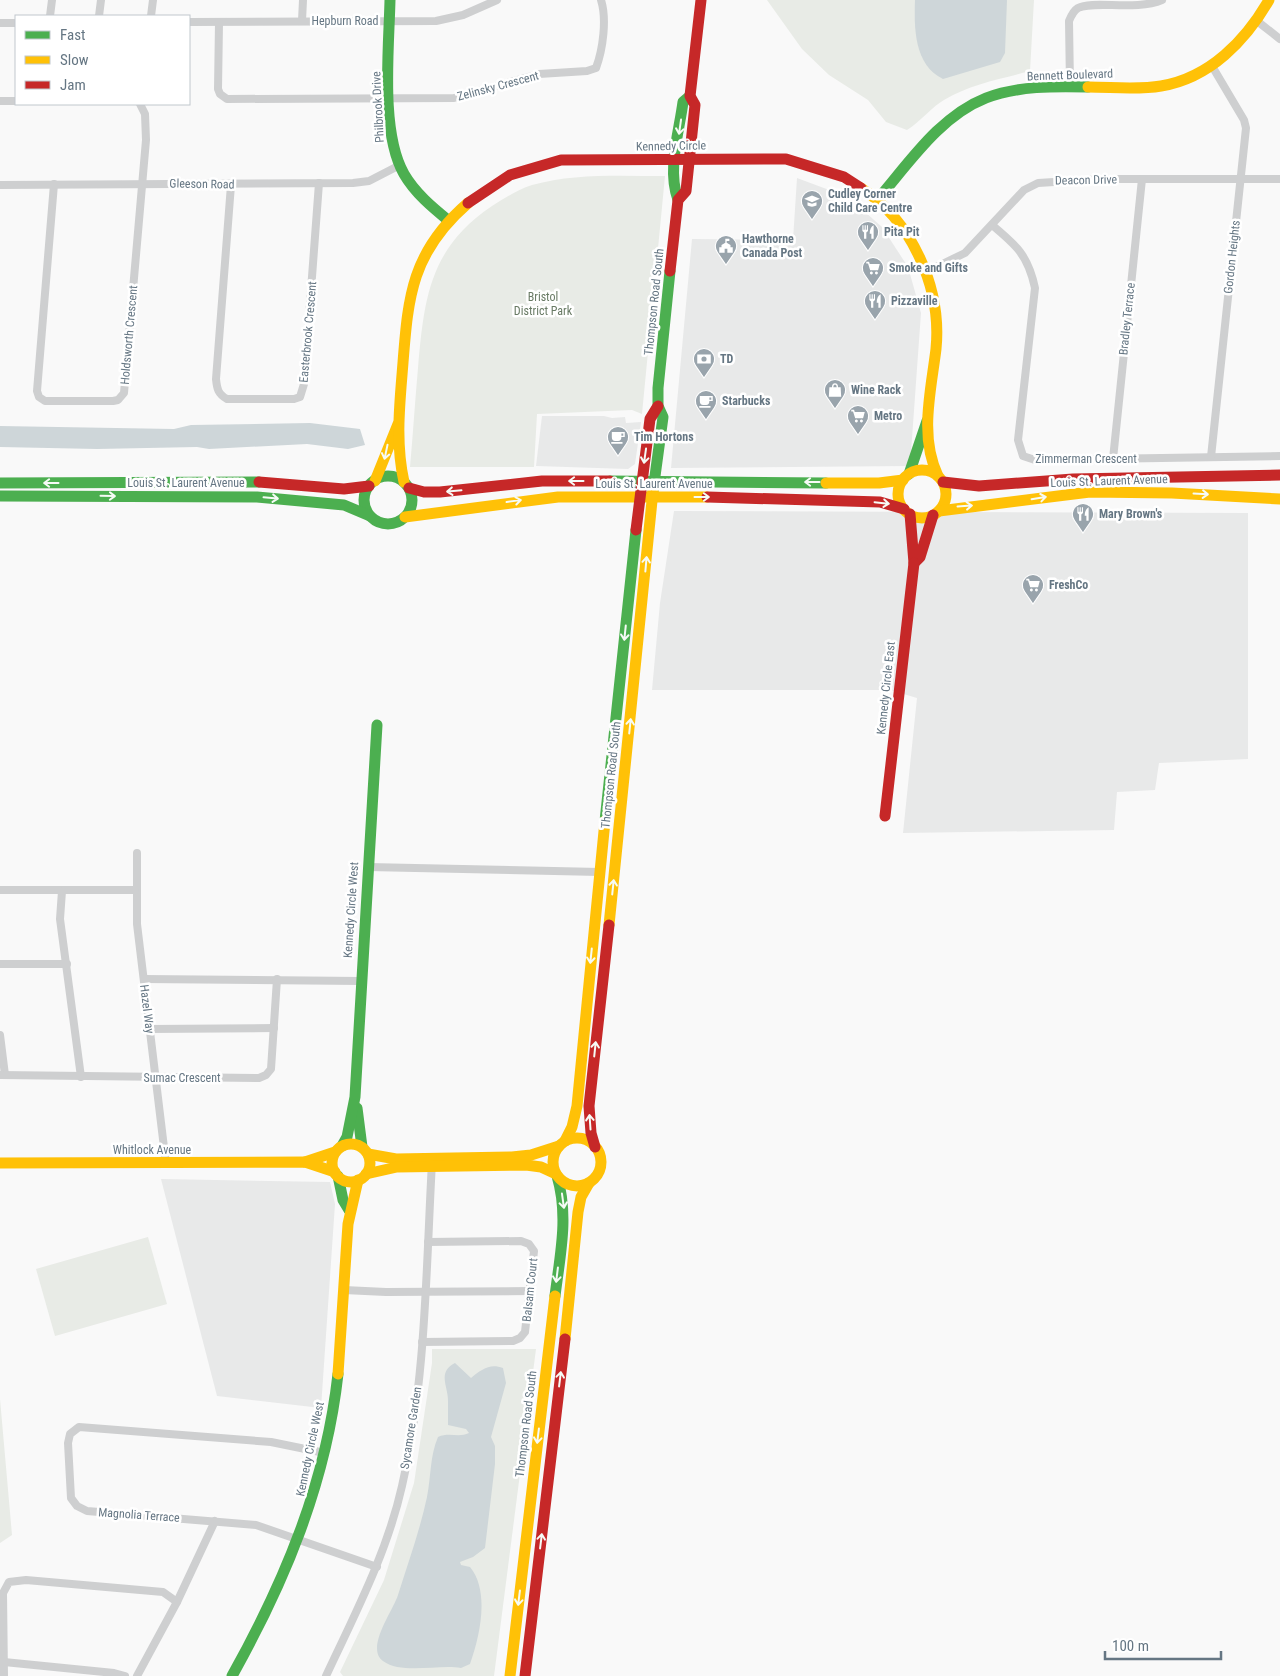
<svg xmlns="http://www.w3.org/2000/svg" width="1280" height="1676" viewBox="0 0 1280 1676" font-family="'Roboto Condensed',sans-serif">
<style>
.built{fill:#e8e9e9}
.green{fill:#e8ebe6}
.water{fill:#ced6d9}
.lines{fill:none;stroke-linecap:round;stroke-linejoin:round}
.street{stroke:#cecfd0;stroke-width:8}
.fast{stroke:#4caf50;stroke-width:11}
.slow{stroke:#ffc107;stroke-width:11}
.jam{stroke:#c62828;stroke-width:11}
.oneway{stroke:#f6fbf6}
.labels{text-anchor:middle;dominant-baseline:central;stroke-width:5;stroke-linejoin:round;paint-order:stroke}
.street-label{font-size:12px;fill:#657683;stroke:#fff}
.poi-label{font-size:12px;font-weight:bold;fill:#657683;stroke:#fff;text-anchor:start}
.park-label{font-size:12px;fill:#687a64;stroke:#fff}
</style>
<rect width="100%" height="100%" fill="#f9f9f9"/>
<!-- built -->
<g class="built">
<path d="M797 178 848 197 882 227 908 267 921 313 910 466 671 468 692 239 793 240Z"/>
<path d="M542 416H604L612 418 625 417 626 423 641 422 635 464 628 469 536 466Z"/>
<path d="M674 511 1248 513V759L1159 763 1155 790 1117 792 1114 830 903 833 917 698 890 690H652L660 603Z"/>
<path d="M161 1179 330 1182 335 1204 321 1408 217 1396Z"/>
</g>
<!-- green -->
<g class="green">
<path d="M767 0H1034L1030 71C1001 79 970 84 944 100 933 106 920 122 907 130L886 122 868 100 829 75 802 49Z"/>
<path d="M665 176 642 414 632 410 537 414 534 467H410C413 434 415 401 418 368 424 300 429 248 492 206 505 198 517 190 532 185 574 173 621 176 665 176Z"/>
<path d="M148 1237 167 1304 55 1336 36 1269Z"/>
<path d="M432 1349H536L494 1676H343L340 1672 384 1580 414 1483 432 1363Z"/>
<path d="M0 1399 12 1535 0 1543Z"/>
</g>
<!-- water -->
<g class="water">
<path d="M915 0H1007L1005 53 1000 62 943 79C914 65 914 28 915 0Z"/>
<path d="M310 423 360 429 365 445 348 449 307 444 209 449 197 447 97 449 0 447V426L174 429 191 425Z"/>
<path d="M455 1363 471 1378C482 1369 490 1363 503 1368L506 1383 491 1437 495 1446V1464L485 1548 473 1557 460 1562 461 1565 470 1567C490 1591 480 1636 470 1664L461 1668C439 1664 402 1675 383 1661 365 1648 393 1611 398 1595 408 1563 420 1530 427 1497 431 1477 430 1455 438 1437 449 1432 459 1438 469 1433L466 1429 448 1425C448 1417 448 1409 448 1401 448 1386 437 1372 455 1363Z"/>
</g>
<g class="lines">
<!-- street -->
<g class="street">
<path d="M50 16 52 0"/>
<path d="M99 16 101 0"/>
<path d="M151 16 153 0"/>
<path d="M302 21 303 0"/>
<path d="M1257 21 1280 39"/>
<path d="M189 22 436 21 463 15 497 0"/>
<path d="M0 23H16"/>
<path d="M219 23 218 89 220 94 227 99 454 98 539 74 587 71 596 68C603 49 607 19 601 0"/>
<path d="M1070 86 1069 21C1071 16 1073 11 1078 8 1093 0 1136 11 1162 0"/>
<path d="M0 101H16"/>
<path d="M54 184 37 391 39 397 45 401H113L118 400 124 393 146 140 145 114 140 104"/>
<path d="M0 185 353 183 369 181 400 165"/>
<path d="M231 185 216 379C217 389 218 394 227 399H294L300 397 304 384 319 183"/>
<path d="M992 225C1016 245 1028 255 1035 288L1018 440 1023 456 1035 460 1280 456"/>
<path d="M926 272 965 253 1024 190 1038 183 1102 179H1280"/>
<path d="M1211 457 1246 128 1244 120 1212 66"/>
<path d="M1113 459 1142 179"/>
<path d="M137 853V924L166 1164"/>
<path d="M368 867 600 872"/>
<path d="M0 890H135"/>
<path d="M62 891 60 919 81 1077"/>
<path d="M0 964H67"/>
<path d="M144 979 361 981"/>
<path d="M150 1029 274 1028"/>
<path d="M0 1035 5 1075"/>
<path d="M0 1075 259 1078 266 1075 271 1069 277 979"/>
<path d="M344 1290 386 1292 530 1291"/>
<path d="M422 1342 513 1341 520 1338 525 1332 534 1251 529 1244 521 1241 428 1242"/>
<path d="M325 1453 271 1442 79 1427 70 1434 68 1443 71 1498 77 1506 87 1511 256 1525 377 1567"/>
<path d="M4 1662 114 1673 125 1676"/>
<path d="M4 1676 3 1593 9 1582 26 1580 163 1592 177 1602"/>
<path d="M137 1676 177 1602 215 1521"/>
<path d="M326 1676C355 1614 387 1553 402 1486 426 1380 426 1270 432 1162"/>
</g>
<!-- fast -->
<g class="fast">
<path d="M390 0C389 48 380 132 404 174 415 193 432 207 449 221"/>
<path d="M878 199C909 163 940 116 986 98 1018 86 1054 86 1088 87"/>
<path d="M678 200C667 169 679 133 683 102L690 96"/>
<path d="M909 474 927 421"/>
<circle cx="388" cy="500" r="24"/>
<path d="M610 481 826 483"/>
<path d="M0 483 259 482"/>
<path d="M653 491 663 417 658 406V388L670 271"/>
<path d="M0 496 257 497 344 505 370 516"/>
<path d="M605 821 636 530"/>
<path d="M357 1108 362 1147"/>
<path d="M342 1146 347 1137 355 1097 377 725"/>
<path d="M338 1176 343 1200 349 1210"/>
<path d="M555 1296C560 1255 569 1216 557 1176"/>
<path d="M232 1676C285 1581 326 1483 338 1374"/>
</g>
<!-- slow -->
<g class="slow">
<path d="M1088 87C1112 87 1138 90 1161 86 1210 78 1246 40 1269 0"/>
<path d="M861 188C912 221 942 288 936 349 931 391 919 436 938 476"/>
<circle cx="922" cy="494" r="24"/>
<path d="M375 481 398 424"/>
<path d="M404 482C396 446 399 411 402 375 408 302 408 255 468 203"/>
<path d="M826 483H879L903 480"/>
<path d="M939 511 1090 492 1172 493 1280 499"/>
<path d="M405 517 558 497H707"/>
<path d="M609 925 653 491"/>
<circle cx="577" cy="1162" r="24"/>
<path d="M565 1141 572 1127 577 1106 605 821"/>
<circle cx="351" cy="1163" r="19"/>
<path d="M368 1154 396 1159 512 1157 531 1155 559 1146"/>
<path d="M305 1162 335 1152"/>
<path d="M0 1163 305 1162 335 1172"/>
<path d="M366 1174 397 1167 526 1165 541 1167 554 1173"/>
<path d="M565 1339 578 1212 581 1197 589 1183"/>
<path d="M338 1374 348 1224 358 1180"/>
<path d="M510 1676 555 1296"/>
</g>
<!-- jam -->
<g class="jam">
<path d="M468 203 510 175 561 160 786 159 844 177 861 188"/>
<path d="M670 271 678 200 686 191 695 105 690 96 701 0"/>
<path d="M259 482 344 489 369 486"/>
<path d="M943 482 979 486 1073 479 1280 475"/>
<path d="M409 488 424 492H440L542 481H610"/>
<path d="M707 497 880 502 904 509"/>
<path d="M910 514 914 563 920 557 933 515"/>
<path d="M636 530 650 419 658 406"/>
<path d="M885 816 914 563"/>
<path d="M595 1147 591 1133 589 1106 609 925"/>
<path d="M525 1676 565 1339"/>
</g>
</g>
<!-- one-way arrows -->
<defs><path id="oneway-shaft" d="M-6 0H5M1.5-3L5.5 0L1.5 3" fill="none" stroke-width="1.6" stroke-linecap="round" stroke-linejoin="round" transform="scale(1.25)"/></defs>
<g class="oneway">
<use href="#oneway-shaft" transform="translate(680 127) rotate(98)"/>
<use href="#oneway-shaft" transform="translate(386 452) rotate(102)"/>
<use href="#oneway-shaft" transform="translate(645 456) rotate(98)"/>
<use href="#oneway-shaft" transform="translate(576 481) rotate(180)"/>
<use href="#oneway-shaft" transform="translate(812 482) rotate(180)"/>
<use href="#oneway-shaft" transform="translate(51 483) rotate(180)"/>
<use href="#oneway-shaft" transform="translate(454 491) rotate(175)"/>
<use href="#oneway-shaft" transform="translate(1201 494) rotate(3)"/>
<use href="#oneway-shaft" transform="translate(108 496) rotate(1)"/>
<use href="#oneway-shaft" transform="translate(702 497)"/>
<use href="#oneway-shaft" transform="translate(271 498) rotate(5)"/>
<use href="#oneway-shaft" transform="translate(1039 498) rotate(-9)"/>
<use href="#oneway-shaft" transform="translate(514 501) rotate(-8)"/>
<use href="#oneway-shaft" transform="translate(882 503) rotate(6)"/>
<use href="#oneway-shaft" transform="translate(965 506) rotate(-4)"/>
<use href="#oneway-shaft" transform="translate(646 564) rotate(-85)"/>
<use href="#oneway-shaft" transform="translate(625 633) rotate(96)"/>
<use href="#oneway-shaft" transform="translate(630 726) rotate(-84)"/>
<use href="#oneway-shaft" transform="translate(613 887) rotate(-84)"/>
<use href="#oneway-shaft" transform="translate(591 956) rotate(96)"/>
<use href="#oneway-shaft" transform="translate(595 1049) rotate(-84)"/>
<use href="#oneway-shaft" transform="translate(590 1122) rotate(-94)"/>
<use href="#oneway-shaft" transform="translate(563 1201) rotate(82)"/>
<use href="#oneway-shaft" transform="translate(557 1275) rotate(97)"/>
<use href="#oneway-shaft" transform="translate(560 1379) rotate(-83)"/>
<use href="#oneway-shaft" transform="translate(538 1436) rotate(97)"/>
<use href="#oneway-shaft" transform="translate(541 1541) rotate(-83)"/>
<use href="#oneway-shaft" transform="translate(519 1598) rotate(97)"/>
</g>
<!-- icons -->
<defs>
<g id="school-pin" transform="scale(1.125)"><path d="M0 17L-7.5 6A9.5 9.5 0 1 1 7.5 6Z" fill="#99a4ac" stroke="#fff"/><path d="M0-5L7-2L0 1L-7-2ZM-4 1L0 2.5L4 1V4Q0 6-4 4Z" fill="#fff"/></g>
<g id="restaurant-pin" transform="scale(1.125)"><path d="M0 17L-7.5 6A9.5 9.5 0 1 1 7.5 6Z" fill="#99a4ac" stroke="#fff"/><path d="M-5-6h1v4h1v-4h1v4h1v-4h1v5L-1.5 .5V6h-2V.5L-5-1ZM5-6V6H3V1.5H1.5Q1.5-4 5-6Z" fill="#fff"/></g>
<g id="civic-pin" transform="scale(1.125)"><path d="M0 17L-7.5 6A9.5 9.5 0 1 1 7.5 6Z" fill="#99a4ac" stroke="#fff"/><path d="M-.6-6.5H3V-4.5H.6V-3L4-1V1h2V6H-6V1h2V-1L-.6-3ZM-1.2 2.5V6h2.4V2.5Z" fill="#fff"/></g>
<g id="supermarket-pin" transform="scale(1.125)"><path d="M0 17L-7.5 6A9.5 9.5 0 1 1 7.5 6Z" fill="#99a4ac" stroke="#fff"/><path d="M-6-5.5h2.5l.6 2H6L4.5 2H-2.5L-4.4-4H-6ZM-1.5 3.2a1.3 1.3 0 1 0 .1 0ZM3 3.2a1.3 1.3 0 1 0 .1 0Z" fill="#fff"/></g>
<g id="bank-pin" transform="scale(1.125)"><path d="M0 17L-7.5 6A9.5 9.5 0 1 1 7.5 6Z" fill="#99a4ac" stroke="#fff"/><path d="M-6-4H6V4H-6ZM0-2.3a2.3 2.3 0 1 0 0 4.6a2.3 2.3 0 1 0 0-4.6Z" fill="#fff"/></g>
<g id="shop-pin" transform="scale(1.125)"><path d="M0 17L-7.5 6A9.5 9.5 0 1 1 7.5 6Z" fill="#99a4ac" stroke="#fff"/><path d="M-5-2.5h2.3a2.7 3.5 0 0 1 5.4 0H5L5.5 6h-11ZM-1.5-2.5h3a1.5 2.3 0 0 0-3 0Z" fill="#fff"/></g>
<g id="cafe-pin" transform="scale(1.125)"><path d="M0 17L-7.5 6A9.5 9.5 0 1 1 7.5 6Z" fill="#99a4ac" stroke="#fff"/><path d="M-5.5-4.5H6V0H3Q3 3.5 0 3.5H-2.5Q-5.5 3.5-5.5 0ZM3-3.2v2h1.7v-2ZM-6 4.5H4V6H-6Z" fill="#fff"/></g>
</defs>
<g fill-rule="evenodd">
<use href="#school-pin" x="812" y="201"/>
<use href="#restaurant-pin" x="868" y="232"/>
<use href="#civic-pin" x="726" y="246"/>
<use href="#supermarket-pin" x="873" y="268"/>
<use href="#restaurant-pin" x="875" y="301"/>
<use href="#bank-pin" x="704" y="359"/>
<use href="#shop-pin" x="835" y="390"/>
<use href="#cafe-pin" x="706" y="401"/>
<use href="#supermarket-pin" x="858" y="416"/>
<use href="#cafe-pin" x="618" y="437"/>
<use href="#restaurant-pin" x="1083" y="514"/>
<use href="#supermarket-pin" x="1033" y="585"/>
</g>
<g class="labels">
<!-- street labels -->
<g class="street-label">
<text x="345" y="21">Hepburn Road</text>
<text transform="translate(1070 75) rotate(-2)">Bennett Boulevard</text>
<text transform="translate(498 86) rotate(-15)">Zelinsky Crescent</text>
<text transform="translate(378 107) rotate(-93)">Philbrook Drive</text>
<text transform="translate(671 146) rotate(-1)">Kennedy Circle</text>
<text transform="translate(1086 180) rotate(-1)">Deacon Drive</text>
<text transform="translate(202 184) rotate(1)">Gleeson Road</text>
<text transform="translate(1232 257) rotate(-84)">Gordon Heights</text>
<text transform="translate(654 302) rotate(-84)">Thompson Road South</text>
<text transform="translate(1127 319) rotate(-84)">Bradley Terrace</text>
<text transform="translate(308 332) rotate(-85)">Easterbrook Crescent</text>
<text transform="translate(129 335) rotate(-85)">Holdsworth Crescent</text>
<text x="1086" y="459">Zimmerman Crescent</text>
<text transform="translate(1109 481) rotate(-2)">Louis St. Laurent Avenue</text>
<text x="186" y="483">Louis St. Laurent Avenue</text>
<text x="654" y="484">Louis St. Laurent Avenue</text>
<text transform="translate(886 688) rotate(-84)">Kennedy Circle East</text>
<text transform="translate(611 775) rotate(-84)">Thompson Road South</text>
<text transform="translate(351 910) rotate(-86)">Kennedy Circle West</text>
<text transform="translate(147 1009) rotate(83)">Hazel Way</text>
<text x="182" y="1078">Sumac Crescent</text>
<text x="152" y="1150">Whitlock Avenue</text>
<text transform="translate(530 1290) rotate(-84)">Balsam Court</text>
<text transform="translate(526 1424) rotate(-83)">Thompson Road South</text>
<text transform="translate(411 1428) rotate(-81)">Sycamore Garden</text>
<text transform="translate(310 1449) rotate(-78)">Kennedy Circle West</text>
<text transform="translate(139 1515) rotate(4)">Magnolia Terrace</text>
</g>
<!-- poi labels -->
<g class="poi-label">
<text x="828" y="194">Cudley Corner<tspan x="828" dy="14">Child Care Centre</tspan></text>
<text x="884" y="232">Pita Pit</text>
<text x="742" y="239">Hawthorne<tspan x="742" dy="14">Canada Post</tspan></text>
<text x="889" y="268">Smoke and Gifts</text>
<text x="891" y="301">Pizzaville</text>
<text x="720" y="359">TD</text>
<text x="851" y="390">Wine Rack</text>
<text x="722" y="401">Starbucks</text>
<text x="874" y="416">Metro</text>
<text x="634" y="437">Tim Hortons</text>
<text x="1099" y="514">Mary Brown's</text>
<text x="1049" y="585">FreshCo</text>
</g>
<!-- park labels -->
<g class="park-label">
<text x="543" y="297">Bristol<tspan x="543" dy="14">District Park</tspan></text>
</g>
</g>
<!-- legend -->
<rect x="15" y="15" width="175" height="90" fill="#ffffff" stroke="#c1c8cd"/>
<rect x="25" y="31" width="25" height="8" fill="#4caf50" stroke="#c1c8cd"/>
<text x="60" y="40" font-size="15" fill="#657683">Fast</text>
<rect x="25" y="56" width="25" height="8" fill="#ffc107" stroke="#c1c8cd"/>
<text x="60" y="65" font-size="15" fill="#657683">Slow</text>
<rect x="25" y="81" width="25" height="8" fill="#c62828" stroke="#c1c8cd"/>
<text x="60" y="90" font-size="15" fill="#657683">Jam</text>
<!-- scale -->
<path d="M1105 1651v8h116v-8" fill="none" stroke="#657683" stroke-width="2.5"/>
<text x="1112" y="1651" font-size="15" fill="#657683" stroke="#ffffff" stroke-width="4" paint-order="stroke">100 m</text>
</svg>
